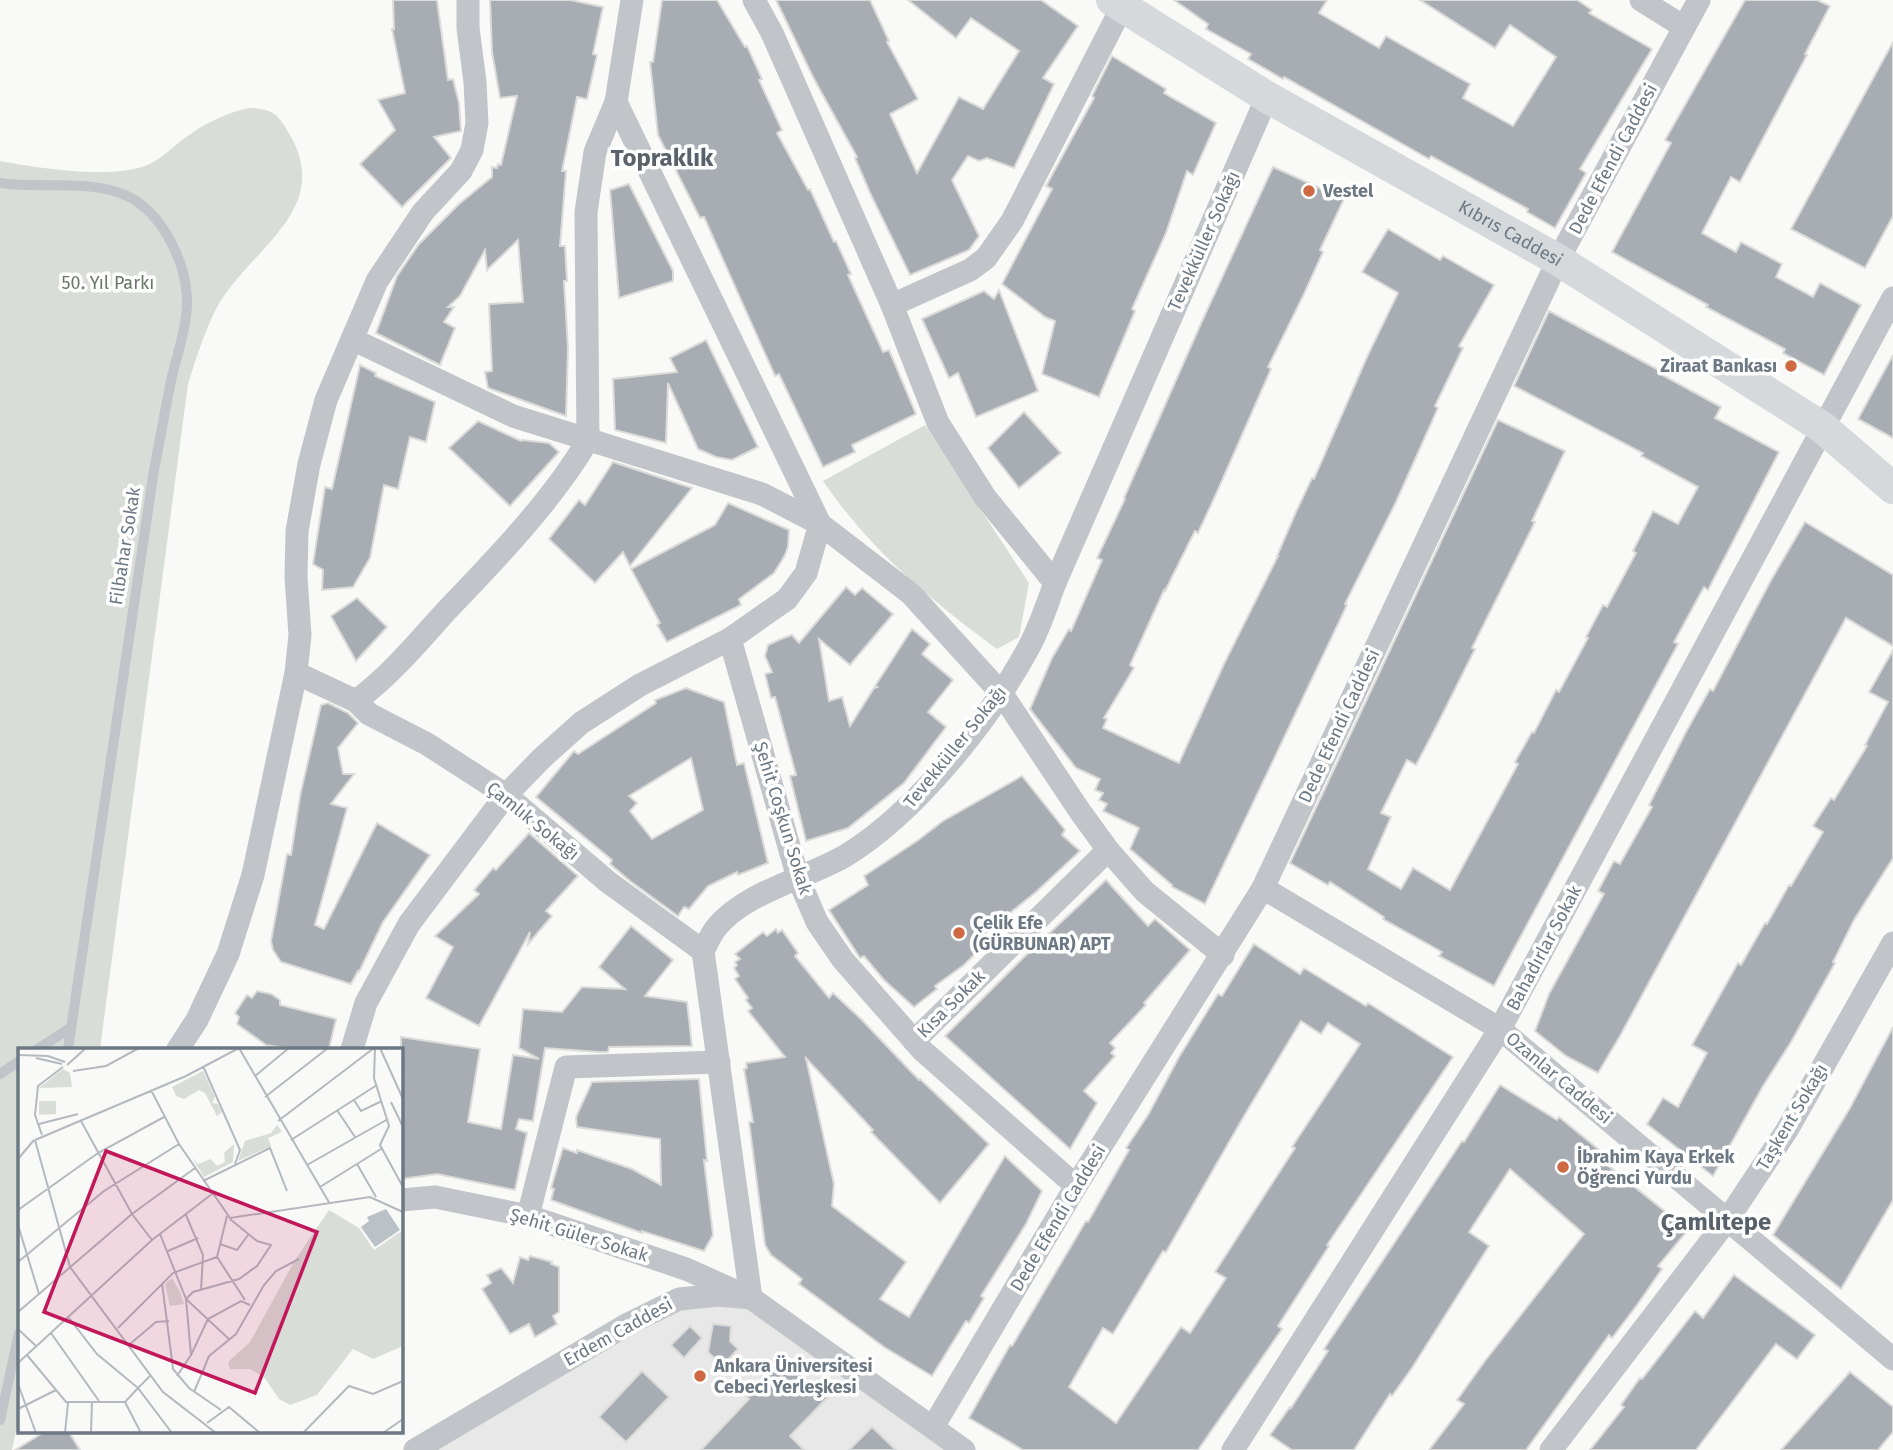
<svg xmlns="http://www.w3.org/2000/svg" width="1893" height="1450" viewBox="0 0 1893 1450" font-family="'Fira Sans',sans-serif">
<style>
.built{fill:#e7e8e7}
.green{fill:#d9ddd7}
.building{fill:#a7adb3;stroke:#dbdbd9;stroke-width:2;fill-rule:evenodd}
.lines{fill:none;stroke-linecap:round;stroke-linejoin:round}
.service{stroke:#c1c4c8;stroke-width:10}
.minor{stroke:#c1c4c8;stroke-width:23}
.secondary{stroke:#d6d9dc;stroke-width:32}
.poi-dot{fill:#ce6942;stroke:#fff;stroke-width:2.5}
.labels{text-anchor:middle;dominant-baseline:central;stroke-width:7;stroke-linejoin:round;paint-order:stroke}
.street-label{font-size:18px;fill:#6c7884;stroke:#fff}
.poi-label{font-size:18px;font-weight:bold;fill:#6c7884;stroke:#fff;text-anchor:start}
.park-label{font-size:18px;fill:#687766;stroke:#fff}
.district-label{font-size:24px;font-weight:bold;fill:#59626a;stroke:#fff}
.inset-road{fill:none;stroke:#b4b9bf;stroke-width:2}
.view{fill:#c2185b;fill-opacity:0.15;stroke:#c2185b;stroke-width:3.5}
.inset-edge{fill:none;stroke:#6c7884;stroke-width:3.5}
</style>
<rect width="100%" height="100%" fill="#f9f9f7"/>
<!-- built -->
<path class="built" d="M751 1298 964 1450H415L679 1299Z"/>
<!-- green -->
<g class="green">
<path d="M248 108C273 108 278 114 290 135 334 212 247 250 216 309 204 333 196 359 188 384L100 1049H19V1417L12 1450H0V161C38 168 109 179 145 166 161 160 172 147 185 138 205 123 224 114 248 108Z"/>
<path d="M925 425 1029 583 1019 637 997 649C929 599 871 551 823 481Z"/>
</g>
<!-- building -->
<g class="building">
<path d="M393 0H437L448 80 453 79 459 103 461 131 434 137 451 158 402 207 360 164 395 130 378 100 405 93 392 29H394Z"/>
<path d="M490 0H570L603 7 593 54 597 55 587 99 577 97 562 171H566L560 246H565L567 281H564L568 348 566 416 488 388 485 372 492 371 489 304 523 302 518 240 487 270 485 250 460 296 448 307H454L444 322 455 328 440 365 376 333 397 276 419 244 459 204 492 177V167L497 168 498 164 501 165 517 96 500 98 492 52Z"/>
<path d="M662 0H717L745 47 747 46 762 79 759 80 782 130 777 133 808 190 810 189 834 242 836 241 851 274 848 275 883 352 889 350 916 414 852 445 855 452 823 467 779 374 775 376 704 217 700 218 658 135 650 62H653Z"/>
<path d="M776 0H870L889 41 887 42 918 99 890 114 917 173 959 97 983 109 1019 51 971 18 956 38 908 0H1041L1078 26 1043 78 1054 84 1014 168 987 158 979 161 968 156 952 180 979 236 969 250 910 275 871 195 855 158 857 157 813 77Z"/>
<path d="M1174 0H1327L1319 13 1379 48 1386 36 1470 84 1463 98 1513 126 1556 57 1510 25 1495 48 1420 0H1577L1592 10 1589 13 1652 49 1580 169 1586 173 1555 228 1527 212 1528 209 1431 156 1429 159 1284 77 1283 79 1248 59 1251 54 1206 29 1208 24Z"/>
<path d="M1745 0H1817L1830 6 1805 54 1807 55 1740 182 1731 177 1702 233 1736 252 1741 242 1782 264 1776 277 1813 297 1820 283 1861 305 1824 375 1783 353 1785 349 1706 307 1708 305 1612 252 1671 143 1665 140Z"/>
<path d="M1893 42V216L1865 268 1791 229Z"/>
<path d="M1112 56 1166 89 1164 93 1216 123 1193 175 1187 171 1166 233 1132 309 1135 311 1099 397 1042 374 1055 321 1045 317 1002 284 1052 189 1046 186 1094 98 1092 96Z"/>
<path d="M1273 167 1344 199 1320 250 1323 252 1304 294 1268 367 1271 369 1217 492 1198 533 1195 531 1165 591 1164 590 1130 665 1134 668 1104 718 1107 719 1103 728 1179 763 1224 664 1278 556H1277L1296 512 1312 478 1314 479 1367 357 1398 293 1362 272 1388 229 1440 260 1443 256 1494 285 1459 346 1463 348 1435 406 1438 408 1396 502 1345 604 1347 605 1205 904 1172 887V885L1130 849 1139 828 1103 811 1107 804 1099 800 1103 793 1095 790 1100 779 1076 768 1030 709 1052 658 1069 629 1071 631 1102 560 1097 558 1125 499 1124 498 1203 319Z"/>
<path d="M629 184 673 271V281L619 298 610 190Z"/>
<path d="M999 290 1038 391 976 417 958 373 949 378 922 319 984 291 994 299Z"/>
<path d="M1549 311 1666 374 1664 376 1721 407 1715 418 1779 452 1708 590 1704 587 1674 642 1678 644 1494 986 1439 956 1442 952 1383 919 1384 917 1330 882 1328 885 1290 863 1498 420 1565 451 1532 521 1535 522 1472 648 1475 649 1437 725 1416 765 1407 760 1381 813 1391 817 1368 869 1401 889 1413 868 1450 890 1518 764 1515 762 1532 732 1534 733 1556 690 1559 692 1588 638 1586 637 1603 605 1607 607 1636 553 1633 551 1653 511 1678 524 1698 487 1641 456 1643 453 1514 386Z"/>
<path d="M706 340 758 447 732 460 716 457 698 449 668 383 666 443 615 430 613 379 677 372 670 358Z"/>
<path d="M1893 355V438L1858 419Z"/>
<path d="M360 365 376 373 375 376 435 402 426 442 410 437 398 489 384 485 370 558 353 587 322 590 323 570 313 564 325 487 332 489Z"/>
<path d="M1024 412 1061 453 1019 488 988 448Z"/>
<path d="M478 421 521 441 522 440 549 443 559 452 510 506 449 448Z"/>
<path d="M613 462 692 488 630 566 623 552 595 583 549 539 579 500 585 505Z"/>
<path d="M728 503 789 530 788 547 784 557 774 573 739 599 741 605 667 642 657 625 660 623 631 569 715 525Z"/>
<path d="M1805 522 1893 575V646L1846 618 1620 1036 1598 1073 1566 1056 1535 1031 1549 994 1604 894 1598 891 1614 861 1620 864 1652 807 1649 805 1686 732 1710 689 1713 691 1770 582Z"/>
<path d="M846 587 855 595 862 588 893 614 850 665 819 639 829 701 842 697 850 726 874 688 877 687 875 686 912 629 930 644 922 654 953 680 928 712 946 727 904 783 848 828 806 841 790 776 796 775 775 697 771 698 765 674 772 672 765 656 768 645 781 639 792 635 799 643Z"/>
<path d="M357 598 387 627 356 661 331 616Z"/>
<path d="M1893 650V858L1854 920 1833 962 1835 963 1791 1042 1763 1086 1713 1176 1647 1124 1663 1098 1678 1107 1707 1053 1692 1045 1738 963 1741 965 1765 923 1767 924 1789 885 1791 886 1823 832 1813 826 1831 798 1834 800 1867 746 1865 745 1888 702 1869 692Z"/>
<path d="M686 688 724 702 737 765 744 763 768 863 738 875 737 872 708 886 689 909 684 907 678 916 630 881 610 864 612 860 536 797 574 751 578 754 656 703 655 700ZM691 758 703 810 652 839 630 811 637 803 629 796Z"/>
<path d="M328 703 348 713 358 723 338 748 343 774H354L331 804 347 808 315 925 324 929 377 823 430 855 383 922 359 972 358 971 351 984 281 962 273 950 271 941 287 854 291 855 300 796 321 705Z"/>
<path d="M1022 776 1065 830 1062 835 1080 851 1036 892 984 934 989 940 964 965 935 986 937 989 914 1007 884 980 864 956 860 958 829 910 868 885 864 876 917 841 943 821Z"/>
<path d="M529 833 578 876 546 911 552 916 528 944 530 932 479 1026 426 998 453 947 435 936 479 894 474 890 493 868 496 870Z"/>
<path d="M1106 880 1148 926 1155 919 1190 950 1144 1003 1146 1005 1110 1043 1115 1048 1111 1053 1115 1056 1084 1091 1097 1103 1070 1149 945 1036 1022 959Z"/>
<path d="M631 926 673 960 645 996 687 1002 692 1046 609 1047 608 1052H599L545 1048 533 1121 519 1119 516 1129 527 1133 515 1190 437 1174 401 1179V1037L480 1049 468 1122 501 1129 513 1055 539 1059 519 1048 523 1009 562 1012 582 987 625 989 599 967Z"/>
<path d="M776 929 778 933 782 930 798 953 795 956 829 998 833 993 861 1019 919 1080 920 1079 989 1144 940 1203 871 1132 873 1130 806 1058 834 1184 832 1206 906 1262 880 1299 909 1317 1005 1156 1042 1191 1026 1224 981 1296 984 1298 969 1323 966 1321 932 1376 884 1347 799 1284 802 1279 771 1255 765 1245 749 1122H753L744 1069 747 1068 746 1063 785 1057 748 1011 752 1008 746 1000 748 998 735 979 739 976 734 968 737 965 735 962 740 959 735 954 763 932 767 936Z"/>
<path d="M1254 944 1300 974 1304 968 1366 1006 1368 1003 1453 1057 1327 1245 1329 1246 1278 1326 1282 1329 1198 1450H1023L969 1418 1010 1345 1012 1346 1086 1221 1088 1222 1129 1150 1126 1148 1148 1115 1179 1057 1218 994 1222 996ZM1301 1021 1321 1034 1328 1023 1360 1044 1292 1147 1295 1148 1215 1272 1226 1278 1190 1333 1181 1327 1116 1423 1069 1387 1103 1328 1113 1334 1163 1251 1166 1252 1244 1116Z"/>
<path d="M257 991 271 994 280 1000V1005L336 1019 329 1049H293L266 1045 237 1024 239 1017 235 1013 247 995 252 998Z"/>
<path d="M1893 1027V1200L1841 1289 1773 1235 1850 1108Z"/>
<path d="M699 1079 707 1161 704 1160 713 1235 704 1251 642 1231V1233L551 1200 554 1189 551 1188 563 1148 577 1153V1150L632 1169 661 1185 660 1139 577 1127 576 1117 592 1082Z"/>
<path d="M1500 1085 1557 1120 1559 1117 1609 1158 1605 1163 1688 1230 1658 1266 1662 1269 1637 1305 1612 1338 1609 1335 1526 1450H1429L1464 1404 1457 1400 1485 1361 1584 1234 1510 1169 1469 1232 1489 1246 1412 1368 1392 1396 1390 1394 1354 1450H1292L1270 1435 1290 1407 1291 1408 1328 1351 1324 1349 1462 1141 1464 1142Z"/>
<path d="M530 1256 552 1262 551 1264 559 1267V1312L553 1316 557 1324 535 1337 529 1324 510 1334 482 1289 491 1283 487 1275 501 1268 513 1283 520 1257 528 1260Z"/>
<path d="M1734 1275 1815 1335 1797 1359 1776 1344 1696 1450H1590L1624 1407 1621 1405 1640 1378 1642 1379 1695 1311 1703 1318Z"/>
<path d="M713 1324 731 1326 730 1341 738 1349 722 1366 708 1352Z"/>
<path d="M690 1326 702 1338 684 1358 671 1345Z"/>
<path d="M783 1357 827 1398 790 1436 804 1450H701L749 1399 746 1395Z"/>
<path d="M642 1371 669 1397 626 1442 599 1417Z"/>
<path d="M1850 1372 1893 1407V1432L1878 1450H1781Z"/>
<path d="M872 1427 896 1450H849Z"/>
<path d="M46 1431H68L80 1450H15Z"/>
</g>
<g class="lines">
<!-- service -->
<g class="service">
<path d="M0 183C39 189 79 180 117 192 158 204 184 256 187 297 188 325 177 354 171 381 165 410 160 440 154 470L68 1049"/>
<path d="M38 1049 70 1028"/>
<path d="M0 1074 19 1061"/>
<path d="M0 1420 19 1333"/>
</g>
<!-- minor -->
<g class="minor">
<path d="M632 0 616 102 820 524 911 594 1002 694 1079 810 1108 850 1145 892 1223 955"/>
<path d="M754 0 772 33 892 305 938 423 985 497 1055 583"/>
<path d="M1641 0 1684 27"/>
<path d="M892 305 970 270 986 258 1012 221 1122 7"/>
<path d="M730 639 798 878 817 922 843 960 923 1051 1076 1186"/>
<path d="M296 673 356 701C391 675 418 642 447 610 496 559 552 501 588 440L586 212 595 152 616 102"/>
<path d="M356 701 369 714 427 744 506 795 608 882 703 951"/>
<path d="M1263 888 1500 1029 1893 1359"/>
<path d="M914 1041 1108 850"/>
<path d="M178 1049 197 1020 228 954 253 875 296 673 300 635 296 577 297 531 309 464 326 400 377 281 423 212 461 171 472 150 477 123 475 82 468 28V0"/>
<path d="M352 1049 366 1003 409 924 506 795 542 758 581 723 640 685 730 639 787 599 806 573 820 524 762 494 513 416 352 339"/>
<path d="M401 1200 435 1197 528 1216 686 1269 735 1291"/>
<path d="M528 1216 566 1067 719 1062"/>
<path d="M751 1298 703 951C707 944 711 934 716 928 743 893 807 878 845 856 916 813 990 719 1029 647 1040 627 1047 604 1055 583L1267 97"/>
<path d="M933 1427 1076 1186 1263 888 1558 260 1699 0"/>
<path d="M415 1450 628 1324 679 1299 719 1295 751 1298 964 1450"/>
<path d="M1233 1450 1500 1029 1893 298"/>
<path d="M1551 1450 1728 1219 1787 1130 1893 943"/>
</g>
<!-- secondary -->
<path class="secondary" id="s1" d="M1112 0 1267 97 1558 260 1822 427 1893 488"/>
</g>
<!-- markers -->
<g class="poi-dot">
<circle cx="1309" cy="191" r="7"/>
<circle cx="1791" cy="366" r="7"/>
<circle cx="959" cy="933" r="7"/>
<circle cx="1563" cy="1167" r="7"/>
<circle cx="700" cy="1376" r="7"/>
</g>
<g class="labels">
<!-- street labels -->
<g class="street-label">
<text transform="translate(1613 159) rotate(-62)">Dede Efendi Caddesi</text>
<text stroke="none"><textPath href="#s1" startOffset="462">Kıbrıs Caddesi</textPath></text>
<text transform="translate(1204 241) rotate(-66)">Tevekküller Sokağı</text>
<text transform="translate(125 546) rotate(-81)">Filbahar Sokak</text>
<text transform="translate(1339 726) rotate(-65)">Dede Efendi Caddesi</text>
<text transform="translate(955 747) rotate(-51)">Tevekküller Sokağı</text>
<text transform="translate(783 818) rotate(73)">Şehit Coşkun Sokak</text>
<text transform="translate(533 821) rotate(39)">Çamlık Sokağı</text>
<text transform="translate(1544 948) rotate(-62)">Bahadırlar Sokak</text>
<text transform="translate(951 1004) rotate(-45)">Kısa Sokak</text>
<text transform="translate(1559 1078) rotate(40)">Ozanlar Caddesi</text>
<text transform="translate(1792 1117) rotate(-59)">Taşkent Sokağı</text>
<text transform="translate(1058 1218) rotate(-59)">Dede Efendi Caddesi</text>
<text transform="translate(579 1235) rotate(17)">Şehit Güler Sokak</text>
<text transform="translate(618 1332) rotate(-29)">Erdem Caddesi</text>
</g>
<!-- poi labels -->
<g class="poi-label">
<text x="1323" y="191">Vestel</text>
<text x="1777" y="366" text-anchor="end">Ziraat Bankası</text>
<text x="973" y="923">Çelik Efe<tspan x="973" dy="21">(GÜRBUNAR) APT</tspan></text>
<text x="1577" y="1157">İbrahim Kaya Erkek<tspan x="1577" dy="21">Öğrenci Yurdu</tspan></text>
<text x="714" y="1366">Ankara Üniversitesi<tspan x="714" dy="21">Cebeci Yerleşkesi</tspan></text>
</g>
<!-- park labels -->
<g class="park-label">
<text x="108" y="283">50. Yıl Parkı</text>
</g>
<!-- district labels -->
<g class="district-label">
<text x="662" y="158">Topraklık</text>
<text x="1716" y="1222">Çamlıtepe</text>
</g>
</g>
<!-- overview -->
<g transform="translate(18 1048)">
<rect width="385" height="385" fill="#f9f9f7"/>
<path d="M45 21 52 25 54 39 21 40ZM185 23 197 49 194 55 200 56 204 64 199 68 187 45 181 42 166 51 158 48 154 39ZM21 53H38V66L21 67ZM259 77 264 84 250 90 253 98 220 113 227 93 253 85ZM216 96 215 114 186 129 174 110 180 116 193 111 199 118 207 114 206 105ZM311 162 341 180 356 202 385 182V298L355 311 335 301 299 347 272 357 261 351 246 329 232 321H212L210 314 232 294 277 212ZM154 230 162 244 166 256 152 258 147 236Z" fill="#d9ddd7"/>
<path d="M368 161 382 182 357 199 343 179 351 173 349 169Z" fill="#bac2c7"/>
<path class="inset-road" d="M221 0 312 156M357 0 356 30 371 78 362 97 385 139M362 0 385 51M0 7 30 8 47 14M18 10 44 16M49 17 68 0M185 18 222 102 217 116M55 23 88 18 121 0M237 28 271 0M133 42 161 96 212 170 352 149 385 164M247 49 310 0M336 52 343 63 364 53M373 54 385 79M319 62 337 89M63 73 114 166 134 192M260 73 356 0M21 76 60 66M24 87 17 67 20 38 45 19M17 92 52 219 145 344 198 385M17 92 168 28 221 0M273 92 359 37M0 111 16 92M339 116 358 149M289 117 370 71M185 133 252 100 269 143M302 139 363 101M0 162 80 105 146 69M168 167 185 207 183 242M212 171 239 193 253 197 239 218 221 231 175 244 168 251 212 292M0 177 21 246M142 186 168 251 173 307 159 328M202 196 219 202 230 187M150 203 180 190M199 209 227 252M0 214 86 143 161 96M144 235 155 321 171 340 203 362M0 264 114 166 177 120M100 280 155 225 199 209 209 168M0 281 18 298M33 285 81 353M112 296 138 274 151 273M9 307 48 354H107L120 340 79 306 51 270M173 307 190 271 223 253 232 257M0 315 134 192 194 146M133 327 120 340 154 385M0 336 18 385M176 344 191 308 218 286 246 237 258 223 281 211M107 354 123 385M0 361 38 342M189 375 211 359 242 385M47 385 50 355M73 385 74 353M285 385 331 338 355 346 385 333M365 385 385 371"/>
<path class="view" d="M88 103 299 184 237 345 26 264Z"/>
<rect width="385" height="385" class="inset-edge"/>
</g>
</svg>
